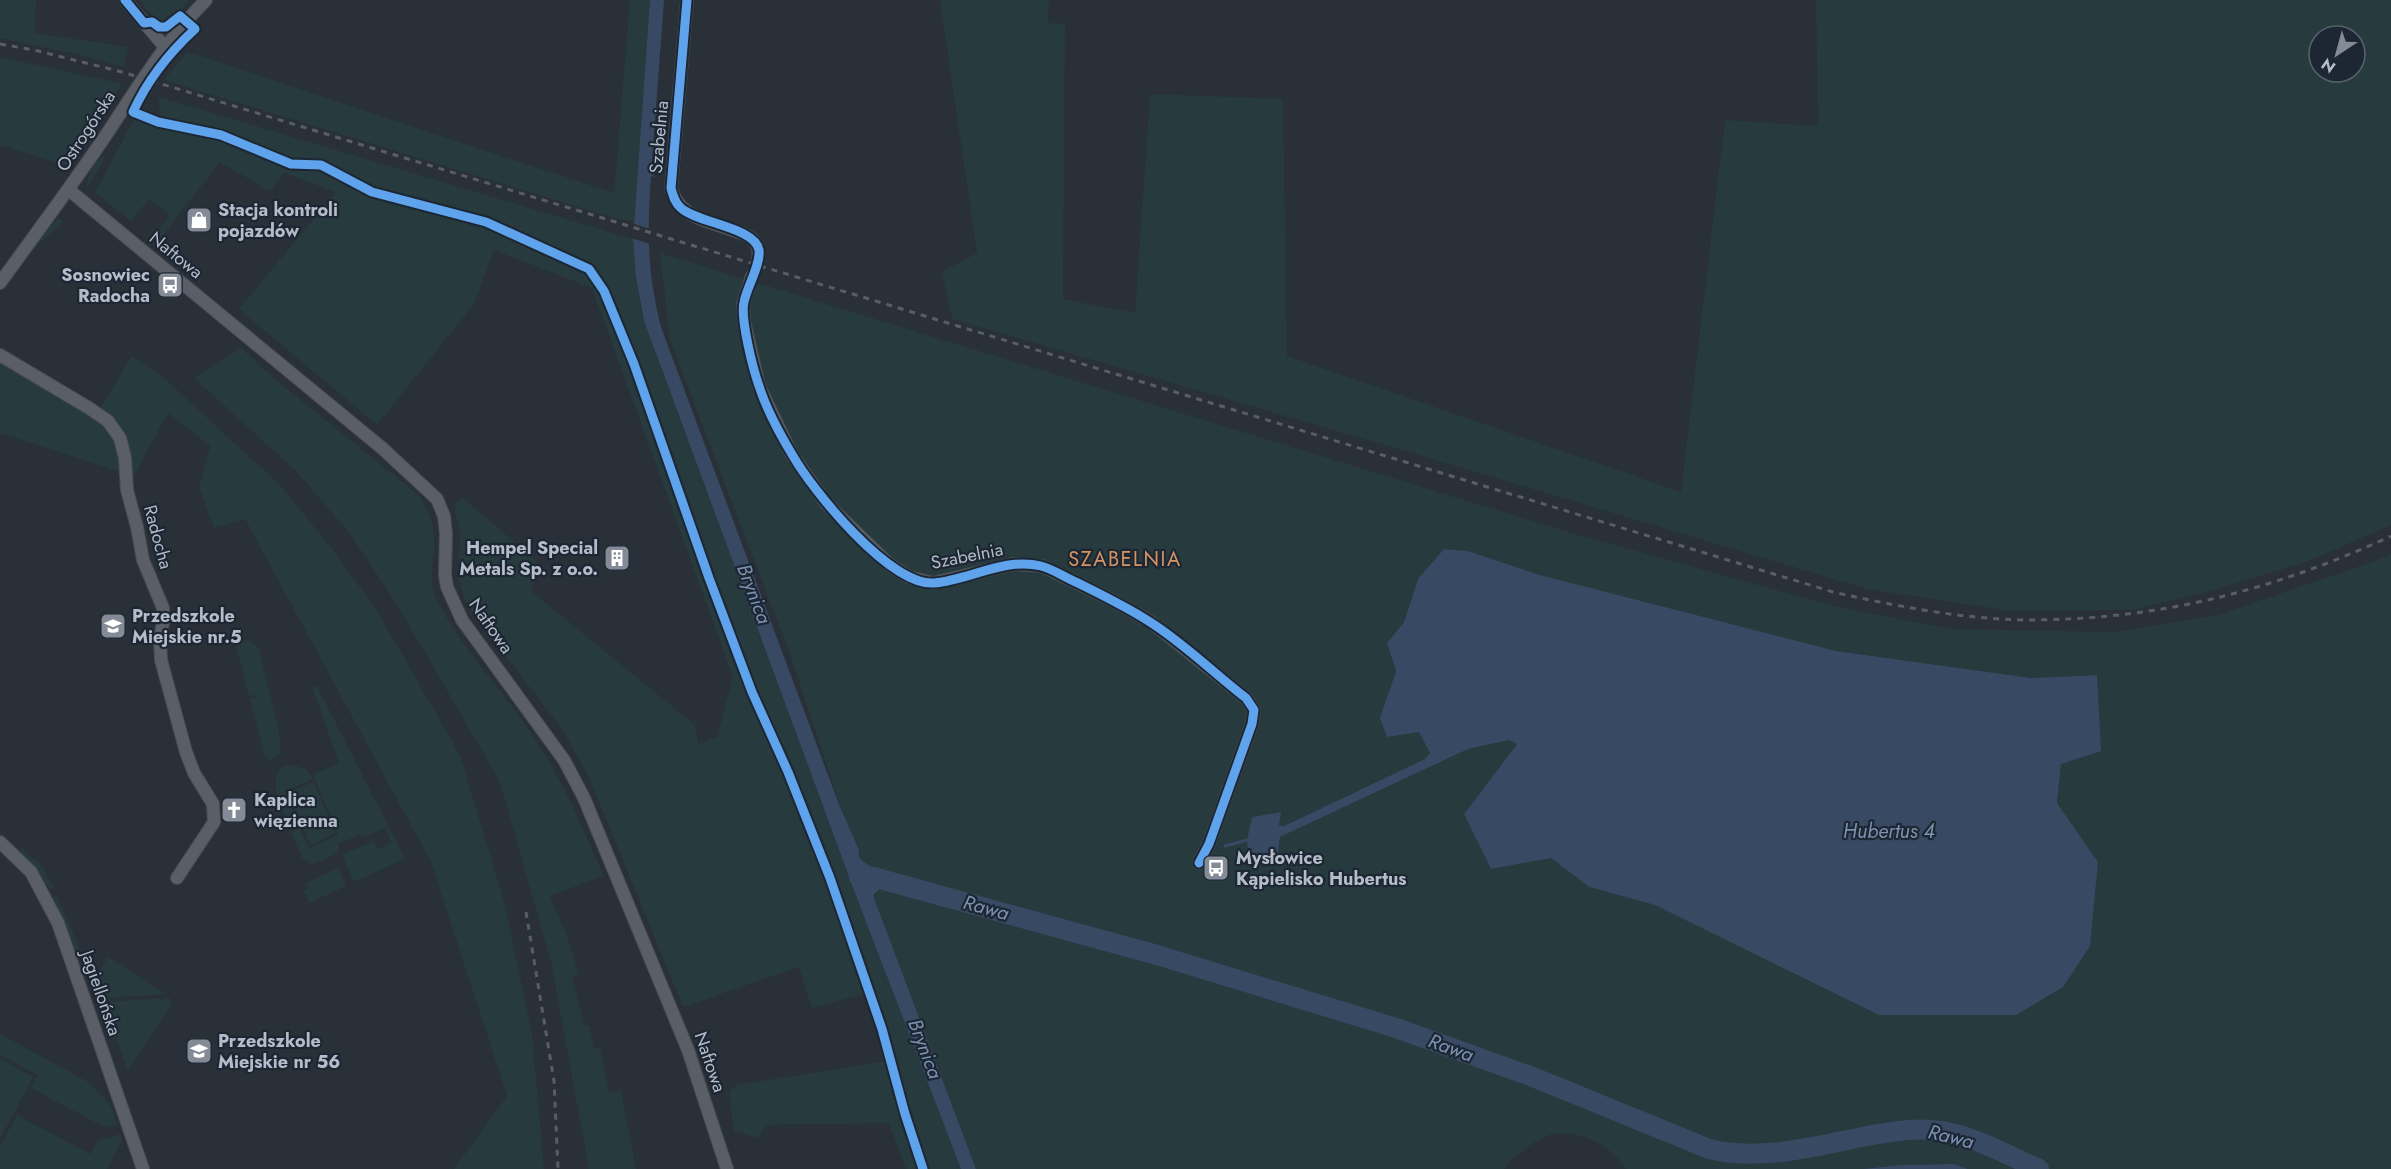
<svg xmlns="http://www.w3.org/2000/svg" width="2391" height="1169" viewBox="0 0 2391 1169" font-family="Jost,sans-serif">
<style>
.green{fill:#273a3e;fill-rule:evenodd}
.water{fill:#384963}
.pier{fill:#2a3038}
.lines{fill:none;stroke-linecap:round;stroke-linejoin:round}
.stream{stroke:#384963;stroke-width:3}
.river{stroke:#384963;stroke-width:20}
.minor-casing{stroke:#484c53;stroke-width:14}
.minor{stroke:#5a5e66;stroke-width:12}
.rail{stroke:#595d64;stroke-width:3;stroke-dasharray:6 6;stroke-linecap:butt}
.cycleway-casing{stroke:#1d2633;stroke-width:13}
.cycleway{stroke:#60a3ed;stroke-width:9}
.labels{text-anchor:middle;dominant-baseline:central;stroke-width:4.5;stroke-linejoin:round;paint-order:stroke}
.street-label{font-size:18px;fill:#b4bcc9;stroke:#1d2633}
.poi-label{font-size:18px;font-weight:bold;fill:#b4bcc9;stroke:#1d2633;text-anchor:start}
.neighbourhood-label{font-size:20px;letter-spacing:1.5px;fill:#d59563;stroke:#1d2633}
.water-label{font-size:20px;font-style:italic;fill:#7c92b1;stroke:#1d2633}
</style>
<rect width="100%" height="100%" fill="#2a3038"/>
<!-- green -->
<g class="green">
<path d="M0 0H36L35 33 128 47 123 67 75 54 0 38Z"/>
<path d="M139 0H189L180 13 172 14 162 22 156 19Z"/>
<path d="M630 0H650L634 222 618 219 164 80 187 52 614 193Z"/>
<path d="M940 0H1049L1048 23 1065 24 1063 299 1135 313 1150 94 1283 99 1287 356 1681 492 1725 120 1818 126 1816 0H2391V525L2306 562 2207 592 2133 610 2011 611 1867 589 1396 448 952 319 942 272 977 253ZM2319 36H2355V72H2319Z"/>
<path d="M0 57 119 83 121 87 68 166 0 145Z"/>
<path d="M159 97 633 239 640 306 660 366 858 901 961 1169H906L889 1123 767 1125 758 1138 734 1131 729 1093 736 1085 887 1061 863 994 812 1008 799 967 683 1007 588 775 562 729 477 619 465 599 458 579 460 535 454 506 462 497 539 563 531 591 695 725 698 744 717 737 733 677 592 288 494 250 474 304 377 425 239 309 336 192 284 173 270 191 220 162 157 243 152 238 170 215 149 199 131 221 95 193 135 117 160 130Z"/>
<path d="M106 155 87 189C86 176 93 161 106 155Z"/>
<path d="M58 218 63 222 27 254Z"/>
<path d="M660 253 1575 534 1834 606 1950 629 2115 632 2218 615 2375 561 2391 554V1169H2047L1956 1131 1932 1127 1916 1126 1802 1145 1751 1151 1721 1148 1697 1141 1471 1049 1145 949 906 883C894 878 857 866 859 850L844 818 790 654 670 340ZM1468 551 1540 575 1836 651 2031 678 2097 675 2061 764 2057 804 2098 862 1655 905 1589 887 1551 858 1491 869 1464 814 1517 743 1510 740 1468 749 1280 837 1277 862 1252 817 1281 812 1279 827 1284 826 1425 759 1430 753 1419 732 1380 718 1396 671 1387 643 1404 622 1418 579Z"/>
<path d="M241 348 277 381 420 496C427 510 434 523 434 539 435 558 428 580 436 598 460 647 501 688 531 733 562 777 582 827 604 876L550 896 567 936 579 975 572 977 584 1025 589 1026 594 1049 600 1048 609 1092 621 1090 636 1169H589L551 962 500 782 398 606 349 532 295 470 194 378Z"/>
<path d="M132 356 165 379 280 485 329 545 376 609 460 755 504 901 532 1034 544 1169H454L507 1096 431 862 245 519 214 528 199 487 210 446 168 413 134 476 0 433V361L94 418Z"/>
<path d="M249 640 259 649 279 731 281 753 271 761 265 758 250 699 256 697V695L249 696 236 646 239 641Z"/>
<path d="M317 686 405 859 354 882 342 855 373 841 377 849 391 843 386 828 362 837 359 835 338 844 339 849 333 856 312 864 302 858 291 832 300 828 309 848 338 835 313 774 337 765 339 762 312 687Z"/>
<path d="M293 765 307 770 313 779 285 791 298 824 290 827C283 811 260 766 293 765Z"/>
<path d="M314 782 335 834 310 845 288 792Z"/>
<path d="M22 848 42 866 53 887 50 889 19 851Z"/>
<path d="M338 868 346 886 309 903 304 891 308 889 306 883Z"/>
<path d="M892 887 1145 955 1457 1050 1556 1088 1696 1147 1722 1154 1745 1157 1800 1153 1916 1133 1941 1134 1965 1140 2031 1169H1968L1954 1164 1900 1165 1863 1169H1626C1610 1144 1576 1127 1547 1136 1534 1140 1519 1155 1508 1163L1504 1169H976L874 898 876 890Z"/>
<path d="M53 896H57L59 901 81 951 78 957Z"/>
<path d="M108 957 166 994 103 998 96 977Z"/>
<path d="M170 998 172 1003 128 1071 104 1002Z"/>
<path d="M0 1034 90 1083 111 1106 117 1124 106 1128 31 1088 38 1075 0 1055Z"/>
<path d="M0 1059 33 1077 0 1139Z"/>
<path d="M17 1115 90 1154 98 1141 120 1134 122 1140 107 1169H0V1147Z"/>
</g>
<!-- water -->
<g class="water">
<path d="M650 0H664L651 174 656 177 651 176C647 234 647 274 662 330L840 807 859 850C856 860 868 864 875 869L867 877 881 888 874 894V898L976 1169H961L858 901 644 321 636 277 633 239Z"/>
<path d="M1444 549 1468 551 1540 575 1836 651 2031 678 2097 675 2101 751 2061 764 2057 803 2098 862 2090 946 2063 987 2016 1015H1879L1655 905 1589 887 1551 858 1491 869 1464 814 1517 744 1509 740 1468 749 1280 837 1277 862 1249 865 1247 840 1252 817 1281 812 1279 826H1284L1425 759 1430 753 1419 732 1387 737 1380 718 1396 671 1387 643 1404 622 1418 579Z"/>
<path d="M1954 1164 1968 1169H1863L1900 1165Z"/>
</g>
<!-- pier -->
<path class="pier" d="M631 223 651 229V244L630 238Z"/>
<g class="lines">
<!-- stream -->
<g class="stream">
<path d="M1225 846 1247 840"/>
<path d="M1131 948 1132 943"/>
</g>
<!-- river -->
<path class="river" d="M859 877H873L1157 955 1396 1028 1533 1077 1709 1149C1762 1162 1820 1145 1872 1135 1892 1132 1912 1128 1932 1130 1969 1133 2005 1154 2039 1169"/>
<!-- minor casing -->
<g class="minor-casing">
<g id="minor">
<path d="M125 0 165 47"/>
<path d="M687 0 671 188C679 218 709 221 735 231 742 233 751 236 755 242 759 247 759 254 758 260"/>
<path d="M69 190 382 448 437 499 444 516 446 534 445 575 447 587 462 620 564 760 584 798 688 1050 727 1169"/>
<path d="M752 276 743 304 744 321 759 386 792 455 826 503 890 565 909 577 933 583 1013 564 1042 566 1110 599 1151 622 1246 698 1254 710 1252 724 1209 844 1199 863"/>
<path d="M0 283C34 236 69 189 102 141 135 92 164 42 206 0"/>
<path d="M0 355 89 408 108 421 120 438 125 458 127 490 137 527 143 560 163 608V622L160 640 161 660 186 752 194 773 213 804 214 822 177 878"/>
<path d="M0 842 31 872 58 923 143 1169"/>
</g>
</g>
<!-- minor -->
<use href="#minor" class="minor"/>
<!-- rail -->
<g class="rail">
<path d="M0 44 34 50 122 72 1833 592C1896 606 1961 619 2026 620 2158 620 2272 591 2391 536"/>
<path d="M526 912 554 1081 558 1169"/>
</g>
<!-- cycleway casing -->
<g class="cycleway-casing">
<g id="cycleway">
<path d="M125 0 144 23 152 22 159 27H166L180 16 195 29C170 52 147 81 133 112L158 122 221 135 291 164 321 165 372 192 486 222 589 269 604 291 634 364 709 578 752 692 788 772 830 878 882 1029 905 1114 923 1169"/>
<path d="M687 0 671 188C673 196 675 203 681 208 697 223 755 227 759 250 761 264 747 287 744 302 740 318 753 369 759 386 766 408 781 436 793 456 813 491 890 586 934 583 970 580 1004 557 1041 566 1053 569 1066 578 1078 583 1102 595 1127 607 1150 622 1182 642 1215 674 1246 698L1254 710 1252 724 1209 844 1199 863"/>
</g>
</g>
<!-- cycleway -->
<use href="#cycleway" class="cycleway"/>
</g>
<!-- icons -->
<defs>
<g id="shop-square" transform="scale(1.35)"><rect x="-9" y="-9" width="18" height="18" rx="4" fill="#848b96" stroke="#1d2633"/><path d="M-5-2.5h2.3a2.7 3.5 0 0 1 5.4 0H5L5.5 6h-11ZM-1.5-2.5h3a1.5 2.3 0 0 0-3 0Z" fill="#fff"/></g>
<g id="bus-square" transform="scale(1.35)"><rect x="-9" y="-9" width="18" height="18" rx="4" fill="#848b96" stroke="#1d2633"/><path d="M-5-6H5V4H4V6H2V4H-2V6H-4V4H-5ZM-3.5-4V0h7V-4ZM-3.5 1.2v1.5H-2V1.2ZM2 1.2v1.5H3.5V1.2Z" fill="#fff"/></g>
<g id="building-square" transform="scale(1.35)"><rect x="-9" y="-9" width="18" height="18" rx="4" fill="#848b96" stroke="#1d2633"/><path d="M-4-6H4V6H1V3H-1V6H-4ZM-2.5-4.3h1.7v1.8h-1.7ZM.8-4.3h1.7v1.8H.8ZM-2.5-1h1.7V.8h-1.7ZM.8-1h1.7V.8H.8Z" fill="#fff"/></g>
<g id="school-square" transform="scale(1.35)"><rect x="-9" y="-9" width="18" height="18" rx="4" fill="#848b96" stroke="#1d2633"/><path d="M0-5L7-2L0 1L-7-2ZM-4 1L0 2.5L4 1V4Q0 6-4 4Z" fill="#fff"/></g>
<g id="church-square" transform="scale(1.35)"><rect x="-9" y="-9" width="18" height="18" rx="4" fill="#848b96" stroke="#1d2633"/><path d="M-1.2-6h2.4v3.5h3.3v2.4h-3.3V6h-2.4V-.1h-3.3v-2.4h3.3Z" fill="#fff"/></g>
</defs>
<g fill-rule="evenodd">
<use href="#shop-square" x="199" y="220"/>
<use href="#bus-square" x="170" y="285"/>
<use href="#building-square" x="617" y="558"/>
<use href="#school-square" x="113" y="626"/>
<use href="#church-square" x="234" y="810"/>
<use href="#bus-square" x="1216" y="868"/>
<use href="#school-square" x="199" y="1051"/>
</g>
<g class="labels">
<!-- street labels -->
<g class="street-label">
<text transform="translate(86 131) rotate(-57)">Ostrogórska</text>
<text transform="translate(659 137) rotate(-85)">Szabelnia</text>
<text transform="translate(176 255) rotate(39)">Naftowa</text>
<text transform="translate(158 537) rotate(75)">Radocha</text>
<text transform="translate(967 556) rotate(-11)">Szabelnia</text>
<text transform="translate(491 626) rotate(55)">Naftowa</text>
<text transform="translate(101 993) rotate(71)">Jagiellońska</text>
<text transform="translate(710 1062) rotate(71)">Naftowa</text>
</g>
<!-- poi labels -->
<g class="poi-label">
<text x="218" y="210">Stacja kontroli<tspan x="218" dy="21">pojazdów</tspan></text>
<text x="150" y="275" text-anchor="end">Sosnowiec<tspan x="150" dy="21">Radocha</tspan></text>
<text x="598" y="548" text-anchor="end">Hempel Special<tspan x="598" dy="21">Metals Sp. z o.o.</tspan></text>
<text x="132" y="616">Przedszkole<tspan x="132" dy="21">Miejskie nr.5</tspan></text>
<text x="254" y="800">Kaplica<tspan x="254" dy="21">więzienna</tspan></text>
<text x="1236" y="858">Mysłowice<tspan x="1236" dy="21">Kąpielisko Hubertus</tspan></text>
<text x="218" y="1041">Przedszkole<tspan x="218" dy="21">Miejskie nr 56</tspan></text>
</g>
<!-- neighbourhood labels -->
<g class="neighbourhood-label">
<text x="1125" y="559">SZABELNIA</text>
</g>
<!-- water labels -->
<g class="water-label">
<text transform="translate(754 594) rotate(69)">Brynica</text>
<text x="1889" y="831">Hubertus 4</text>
<text transform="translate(986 908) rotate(15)">Rawa</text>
<text transform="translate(1451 1048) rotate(20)">Rawa</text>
<text transform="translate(925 1049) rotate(69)">Brynica</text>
<text transform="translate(1951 1137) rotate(14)">Rawa</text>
</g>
</g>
<!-- north arrow -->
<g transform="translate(2337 54) rotate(216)"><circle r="28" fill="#1d2633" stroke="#59626f" stroke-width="1.5"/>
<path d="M0-4.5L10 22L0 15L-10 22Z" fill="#848b96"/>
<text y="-9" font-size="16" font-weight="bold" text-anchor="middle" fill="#b4bcc9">N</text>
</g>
</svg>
